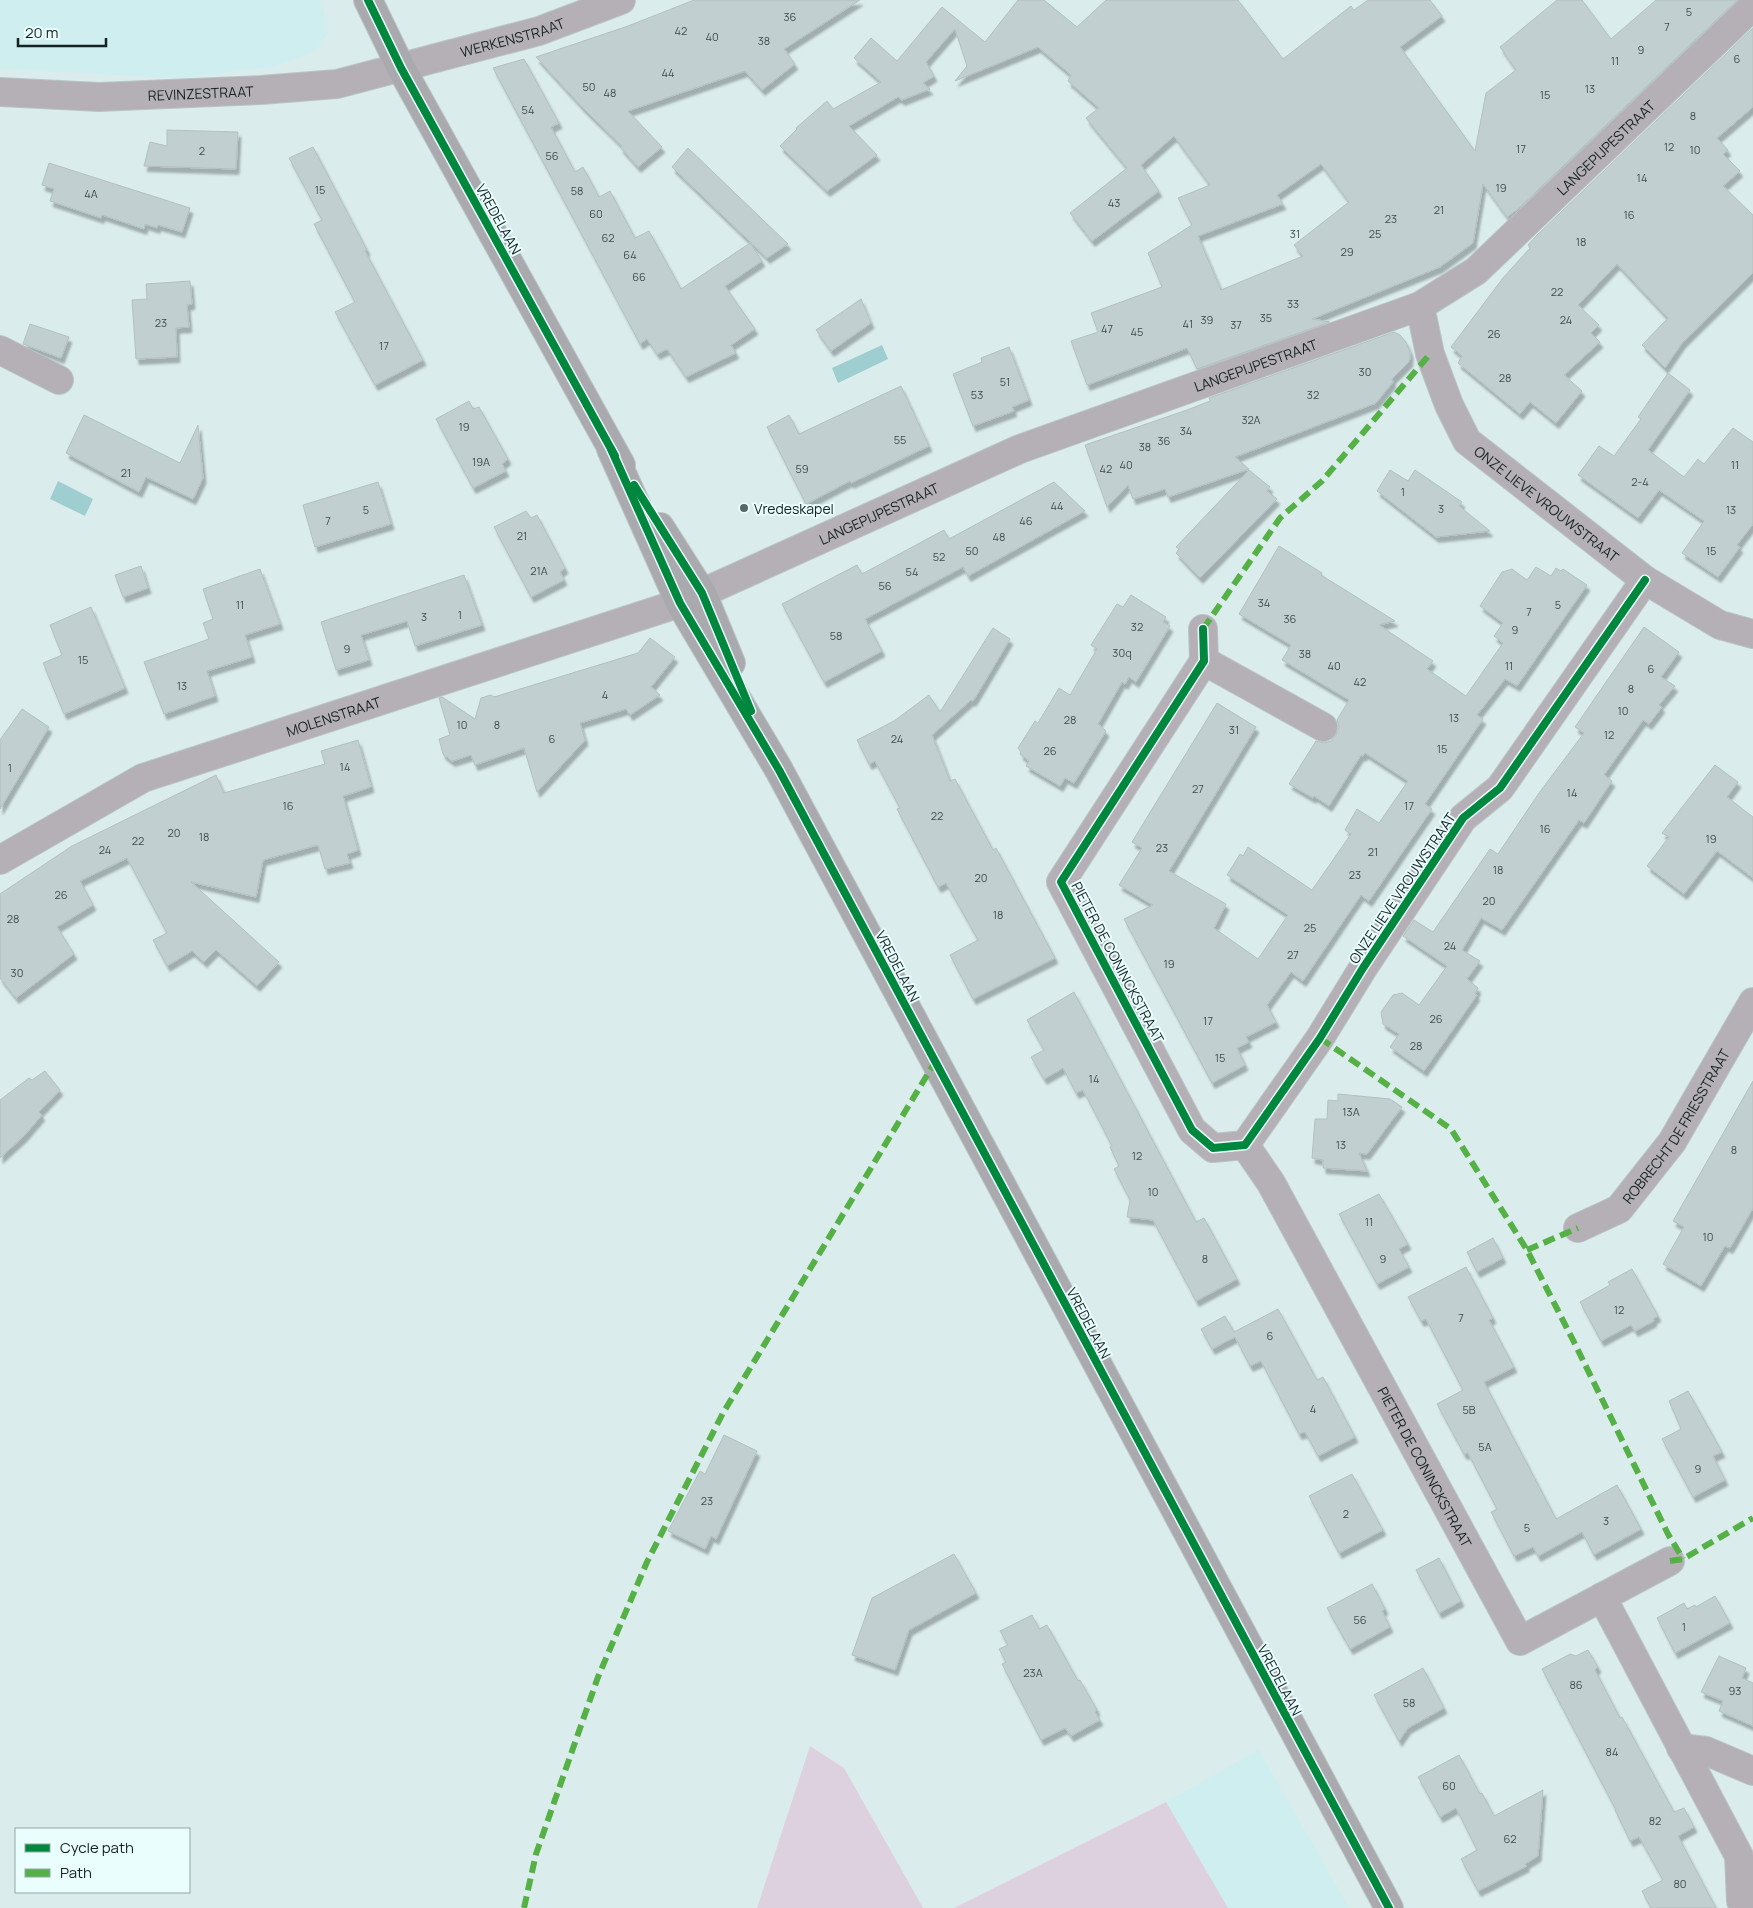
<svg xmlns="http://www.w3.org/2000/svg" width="1753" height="1908" viewBox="0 0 1753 1908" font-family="Manrope,sans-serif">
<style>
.built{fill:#ceeeef}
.green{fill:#ddd0df}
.water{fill:#9eced0}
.building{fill:#c2cfd0;stroke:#b2c0c1;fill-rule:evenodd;filter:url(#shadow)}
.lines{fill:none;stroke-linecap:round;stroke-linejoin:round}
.street-casing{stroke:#b9c6c7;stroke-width:30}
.primary-casing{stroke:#b9c6c7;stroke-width:30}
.street{stroke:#b4b0b5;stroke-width:28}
.primary{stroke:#aaa9ad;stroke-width:28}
.quiet{stroke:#55b145;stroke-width:6;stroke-dasharray:12 6;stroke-linecap:butt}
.cycleway-casing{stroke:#eafefe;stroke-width:11}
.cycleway{stroke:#00873e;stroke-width:8}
.poi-dot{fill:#5a6869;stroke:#eafefe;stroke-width:2}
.labels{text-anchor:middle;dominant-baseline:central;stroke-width:4;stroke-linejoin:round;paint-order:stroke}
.number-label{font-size:11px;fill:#404c4e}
.street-label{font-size:14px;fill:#152122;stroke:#eafefe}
.poi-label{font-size:14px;fill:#152122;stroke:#eafefe;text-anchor:start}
</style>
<defs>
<filter id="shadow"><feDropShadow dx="3" dy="5.5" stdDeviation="1" flood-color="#0004"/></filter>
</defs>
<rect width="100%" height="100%" fill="#dbeced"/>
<!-- built -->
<g class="built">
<path d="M0 0H319L324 10 328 32 315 51 276 66 181 78 0 69Z"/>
<path d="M1259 1750 1349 1908H1228L1166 1802Z"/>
</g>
<!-- green -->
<g class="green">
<path d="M810 1746 844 1768 923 1908H757Z"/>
<path d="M1166 1802 1228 1908H954Z"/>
</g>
<!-- water -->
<g class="water">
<path d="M882 345 888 359 838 383 832 368Z"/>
<path d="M58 481 93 499 85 516 50 499Z"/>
</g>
<!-- building -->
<g class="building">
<path d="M694 0H860L784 49 795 64 762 90 745 71 628 111 662 147 638 167 620 147 622 146 584 109 536 57 628 26Z"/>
<path d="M1018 0H1044L1077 27 1106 0H1238L1283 59 1351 6 1354 10 1368 0H1430L1442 16 1400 47 1475 151 1486 93 1516 70 1500 47 1557 0H1582L1611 39 1656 0H1737L1519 208 1507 217 1483 184 1473 243 1440 267 1312 319 1330 322 1197 369 1187 348 1087 385 1071 341 1098 332 1091 313 1162 287 1148 253 1192 225 1178 198 1210 185 1174 136 1141 165 1159 191 1092 241 1070 213 1127 168 1086 118 1099 108 1068 81 1071 75 1038 47 955 81 967 66 955 29 926 62 934 76 923 83 930 89 902 100 898 97 849 126 877 155 827 191 780 146 797 129 796 128 827 101 833 109 881 82 854 58 871 38 897 61 942 7 985 42ZM1321 164 1349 202 1294 245 1303 256 1221 290 1198 236 1283 204 1277 195Z"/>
<path d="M1753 28V107L1717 138 1728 150 1723 154 1740 171 1723 186 1753 215V273L1682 343 1665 368 1642 345 1668 318 1617 264 1578 305 1599 325 1591 333 1600 342 1564 375 1582 391 1556 423 1530 402 1520 414 1458 363 1462 356 1451 347 1503 278 1530 248 1528 245 1536 236Z"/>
<path d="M524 59 559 123 551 127 575 172 583 167 599 197 610 191 635 238 649 231 681 289 750 243 762 261 725 286 755 329 731 345 736 353 686 377 667 349 657 354 647 339 640 344 493 68Z"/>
<path d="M167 130 238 132 236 169 144 166 150 142 167 146Z"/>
<path d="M313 147 367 250 365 251 423 360 375 385 335 312 355 302 314 224 322 220 289 158Z"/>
<path d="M688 148 737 195 788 244 767 258 672 167Z"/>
<path d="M49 163 190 208 182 232 158 225 157 228 145 224 144 229 102 215 101 218 50 201 54 189 42 185Z"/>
<path d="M190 281 192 304 187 305 189 327 176 328 177 357 136 359 132 300 147 299 146 284Z"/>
<path d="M861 299 871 323 831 351 816 330Z"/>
<path d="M30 324 69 337 61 358 23 344Z"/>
<path d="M1394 332 1400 335 1406 342 1410 352V358L1409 362 1392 379 1393 382 1376 403 1235 457 1249 469 1168 497 1165 489 1133 499 1128 485 1107 507 1085 445 1187 410 1210 401 1209 398Z"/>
<path d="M1009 347 1029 400 1012 407 1014 411 973 426 953 374 982 362 981 358Z"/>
<path d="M1668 373 1690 390 1648 450 1684 477 1698 459 1704 464 1733 428 1753 442V524L1737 545 1740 547 1718 577 1682 553 1704 521 1659 490 1638 518 1578 475 1599 446 1614 456 1641 419 1638 417Z"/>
<path d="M901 386 929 446 851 483 850 481 806 504 767 427 789 415 799 434Z"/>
<path d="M469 401 473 409 479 407 508 459 502 464 506 471 473 488 436 419Z"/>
<path d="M84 415 180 463 198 425 203 478 193 499 146 477 139 492 66 453Z"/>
<path d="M1249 470 1270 487 1267 491 1277 499 1200 578 1176 553 1179 549 1176 547Z"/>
<path d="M1390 470 1408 481 1415 470 1462 502 1459 506 1490 531 1436 537 1377 491Z"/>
<path d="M378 482 391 524 315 547 303 505Z"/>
<path d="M1054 482 1085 511 968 576 963 567 865 619 882 651 824 682 782 604 857 565 862 574 944 530 949 539Z"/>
<path d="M526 511 531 518 537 515 565 568 560 572 564 580 531 597 494 527Z"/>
<path d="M1279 546 1322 573 1321 575 1395 621 1379 625 1433 661 1427 669 1466 696 1503 643 1494 636 1503 623 1480 606 1502 572 1512 569 1527 580 1536 567 1551 576 1556 568 1561 571 1563 569 1587 585 1517 686 1505 679 1477 715 1483 719 1425 804 1432 809 1369 901 1361 895 1303 981 1291 972 1267 1005 1276 1022 1246 1037 1249 1042 1237 1048 1245 1065 1212 1083 1124 919 1153 905 1119 885 1142 848 1132 842 1217 703 1256 727 1169 871 1226 904 1214 928 1258 959 1288 915 1227 875 1240 854 1243 856 1248 847 1312 890 1351 834 1345 830 1357 809 1379 823 1408 781 1365 753 1363 756 1361 755 1329 806 1314 796 1313 798 1289 784 1316 741 1324 743 1331 741 1336 735 1339 727 1337 720 1349 700 1282 660 1291 645 1239 614Z"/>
<path d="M141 566 148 588 123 597 115 575Z"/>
<path d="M260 569 280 624 245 635 252 657 207 671 215 696 164 714 144 662 209 639 203 623 213 619 203 589Z"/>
<path d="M464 575 482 625 415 646 407 621 361 635 369 660 336 670 321 622Z"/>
<path d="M1131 595 1166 617 1163 622 1170 626 1136 682 1129 677 1125 684 1122 682 1098 724 1106 731 1074 783 1065 778 1060 786 1026 766 1029 761 1020 754 1021 752 1018 748 1035 721 1038 723 1059 688 1070 695 1097 649 1091 645 1117 604 1123 607Z"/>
<path d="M91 607 125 688 64 714 43 663 62 655 50 625Z"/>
<path d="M1644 627 1679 652 1661 677 1675 686 1659 705 1662 707 1649 724 1643 720 1604 775 1612 781 1584 823 1579 820 1502 930 1481 918 1462 950 1480 961 1467 979 1478 988 1475 994 1477 995 1424 1071 1390 1047 1399 1034 1383 1024 1381 1012 1393 995 1402 993 1419 1005 1447 966 1403 936 1414 920 1433 932 1490 849 1498 854 1539 793 1584 733 1575 727Z"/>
<path d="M993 628 1010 639 981 688 973 701 971 700 932 735 950 781 955 779 993 850 996 848 1055 958 973 999 950 955 978 940 946 883 938 887 897 809 900 808 875 761 869 764 857 740 894 721 929 695 940 712Z"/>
<path d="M650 638 675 657 651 687 660 695 630 715 626 709 580 723 585 740 537 792 524 748 475 765 471 755 452 761 443 754 439 739 450 735 439 698 442 697 475 719 481 698 491 695 494 697 638 653Z"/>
<path d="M22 709 49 727 0 809V740Z"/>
<path d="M358 740 371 787 343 796 358 850 347 854 350 863 325 869 318 845 263 860 256 897 191 882 279 962 257 986 216 950 204 962 192 951 167 966 153 940 167 933 127 858 80 881 93 905 57 927 74 954 16 998 0 978V894L72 846 216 775 224 793 325 764 321 751Z"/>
<path d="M1715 765 1738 782 1727 797 1753 817V878L1717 851 1684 894 1647 866 1669 837 1662 833Z"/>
<path d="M1074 992 1196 1222 1204 1218 1237 1279 1196 1301 1153 1220 1127 1217 1130 1200 1114 1169 1119 1166 1110 1147 1112 1146 1083 1090 1076 1093 1063 1068 1044 1079 1031 1057 1044 1050 1027 1020Z"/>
<path d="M45 1071 60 1090 39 1112 42 1115 24 1136 0 1158V1100L29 1078 32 1080Z"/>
<path d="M1753 1081V1208L1730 1248 1725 1246 1701 1286 1663 1264 1684 1227 1673 1221Z"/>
<path d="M1338 1094 1390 1099 1402 1107 1367 1154 1359 1153 1367 1171 1323 1168V1160L1312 1158 1315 1119H1327L1328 1100 1338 1101Z"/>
<path d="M1379 1194 1408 1244 1399 1249 1409 1267 1377 1284 1339 1214Z"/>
<path d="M1493 1238 1503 1258 1477 1272 1467 1252Z"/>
<path d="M1466 1267 1493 1318 1489 1320 1514 1367 1484 1382 1556 1519 1617 1485 1641 1529 1595 1554 1594 1555 1582 1532 1538 1556 1533 1547 1514 1556 1491 1512 1497 1509 1468 1453 1464 1454 1437 1404 1463 1390 1426 1319 1421 1321 1408 1297Z"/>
<path d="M1632 1269 1658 1316 1653 1319 1654 1321 1635 1331 1631 1325 1601 1341 1580 1302 1610 1285 1608 1282Z"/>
<path d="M1278 1309 1317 1380 1323 1377 1355 1437 1318 1456 1305 1432 1299 1434 1261 1361 1250 1366 1235 1337 1212 1349 1201 1329 1225 1316 1234 1332Z"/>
<path d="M1688 1391 1722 1452 1713 1456 1725 1480 1693 1497 1662 1439 1681 1429 1669 1401Z"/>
<path d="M724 1435 757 1451 716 1539 711 1536 705 1549 668 1531 700 1471 705 1474Z"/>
<path d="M1352 1474 1383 1530 1339 1553 1309 1496Z"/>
<path d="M954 1554 976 1593 909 1630 895 1670 852 1655 872 1598Z"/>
<path d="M1439 1558 1461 1601 1439 1613 1416 1570Z"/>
<path d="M1372 1584 1385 1609 1382 1611 1390 1627 1350 1649 1327 1608Z"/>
<path d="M1715 1596 1730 1623 1675 1653 1657 1618 1684 1603 1687 1609 1695 1605 1696 1607Z"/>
<path d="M1032 1615 1039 1629 1047 1625 1078 1681 1080 1680 1097 1710 1095 1712 1100 1720 1071 1736 1065 1728 1041 1740 1002 1664 1006 1662 999 1649 1008 1645 1000 1631Z"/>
<path d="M1588 1650 1598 1667 1595 1670 1620 1718 1622 1717 1674 1812 1684 1808 1694 1827 1678 1836 1716 1908H1651L1642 1891 1663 1880 1639 1837 1630 1841 1615 1810H1616L1542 1669 1570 1654 1576 1656Z"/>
<path d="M1719 1656 1746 1668 1742 1678 1753 1683V1726L1719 1711 1723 1701 1701 1692Z"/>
<path d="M1423 1668 1444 1708 1408 1728 1399 1741 1374 1695Z"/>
<path d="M1459 1755 1480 1794 1482 1793 1494 1816 1543 1790 1538 1856 1525 1864 1527 1866 1478 1891 1461 1859 1477 1850 1456 1808 1440 1817 1418 1777Z"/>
</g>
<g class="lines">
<!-- street casing -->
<g class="street-casing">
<g id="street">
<path id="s1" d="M0 92 99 97 261 90 337 84 539 31 621 0"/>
<path id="s2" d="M1420 306 1430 354 1449 405 1467 441 1645 580 1720 625 1753 634"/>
<path d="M0 350 59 380"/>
<path id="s3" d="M702 593 1020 449 1420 306 1476 271 1753 6"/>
<path d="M1203 629 1204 661 1061 882 1192 1130 1213 1148 1245 1145 1320 1038 1363 968 1463 818 1500 788 1645 580"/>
<path d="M1204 661 1323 727"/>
<path id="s4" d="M0 860 143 778 680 603"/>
<path id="s5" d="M1245 1145 1271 1183 1520 1641 1670 1561"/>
<path id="s6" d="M1578 1228 1619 1209 1672 1142 1753 1002"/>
<path d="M1602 1597 1739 1856 1741 1901 1753 1908"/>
<path d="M1681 1748 1706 1751 1753 1771"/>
</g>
</g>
<!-- primary casing -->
<g class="primary-casing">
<g id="primary">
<path d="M368 0 401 68 621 465"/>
<path d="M611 449 680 603 779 770 1389 1908"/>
<path d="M660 527 702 593 731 663"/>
</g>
</g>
<!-- street -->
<use href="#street" class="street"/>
<!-- primary -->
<use href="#primary" class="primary"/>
<!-- quiet -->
<g class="quiet">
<path d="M1203 629 1280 518 1322 481 1430 354"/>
<path d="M1320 1038 1451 1129 1527 1250 1574 1342 1668 1534 1683 1559"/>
<path d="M1527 1250 1578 1228"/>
<path d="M1670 1561 1683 1559 1753 1518"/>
<path d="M524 1908 536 1854 598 1677 647 1562 723 1413 935 1062"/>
</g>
<!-- cycleway casing -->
<g class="cycleway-casing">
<g id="cycleway">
<path d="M368 0 401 68 615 456"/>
<path d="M611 449 680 603 779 770 1389 1908"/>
<path d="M634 485 702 593 751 711"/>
<path d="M1203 629 1204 661 1061 882 1192 1130 1213 1148 1245 1145 1320 1038 1363 968 1463 818 1500 788 1645 580"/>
</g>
</g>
<!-- cycleway -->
<use href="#cycleway" class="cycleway"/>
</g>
<!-- markers -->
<circle class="poi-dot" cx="744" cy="508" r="5"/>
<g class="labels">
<!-- number labels -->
<g class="number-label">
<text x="1689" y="11">5</text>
<text x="790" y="16">36</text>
<text x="1667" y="26">7</text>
<text x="681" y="30">42</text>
<text x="712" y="36">40</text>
<text x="764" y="40">38</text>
<text x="1641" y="49">9</text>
<text x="1737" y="58">6</text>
<text x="1615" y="60">11</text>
<text x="668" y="72">44</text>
<text x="589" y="86">50</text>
<text x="1590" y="88">13</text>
<text x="610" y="92">48</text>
<text x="1545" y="94">15</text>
<text x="528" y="109">54</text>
<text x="1693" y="115">8</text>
<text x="1669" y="146">12</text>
<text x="1521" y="148">17</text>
<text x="1695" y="149">10</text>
<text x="202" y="150">2</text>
<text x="552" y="155">56</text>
<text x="1642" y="177">14</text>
<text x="1501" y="187">19</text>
<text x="320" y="189">15</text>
<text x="577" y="190">58</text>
<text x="91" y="193">4A</text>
<text x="1114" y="202">43</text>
<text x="1439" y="209">21</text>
<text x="596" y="213">60</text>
<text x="1629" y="214">16</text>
<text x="1391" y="218">23</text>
<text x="1295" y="233">31</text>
<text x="1375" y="233">25</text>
<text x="608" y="237">62</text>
<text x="1581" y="241">18</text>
<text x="1347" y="251">29</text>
<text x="630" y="254">64</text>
<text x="639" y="276">66</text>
<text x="1557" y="291">22</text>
<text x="1293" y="303">33</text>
<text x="1266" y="317">35</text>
<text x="1207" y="319">39</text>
<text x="1566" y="319">24</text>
<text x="161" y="322">23</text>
<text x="1188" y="323">41</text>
<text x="1236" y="324">37</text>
<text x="1107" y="328">47</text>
<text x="1137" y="331">45</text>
<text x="1494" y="333">26</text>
<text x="384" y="345">17</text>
<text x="1365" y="371">30</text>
<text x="1505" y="377">28</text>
<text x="1005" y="381">51</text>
<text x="977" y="394">53</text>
<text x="1313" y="394">32</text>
<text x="1251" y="419">32A</text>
<text x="464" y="426">19</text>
<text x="1186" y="430">34</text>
<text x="900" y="439">55</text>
<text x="1164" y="440">36</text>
<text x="1145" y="446">38</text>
<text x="481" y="461">19A</text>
<text x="1126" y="464">40</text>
<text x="1735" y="464">11</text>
<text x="802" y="468">59</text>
<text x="1106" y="468">42</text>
<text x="126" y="472">21</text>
<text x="1640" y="481">2-4</text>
<text x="1403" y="491">1</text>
<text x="1057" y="505">44</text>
<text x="1441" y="508">3</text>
<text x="366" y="509">5</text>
<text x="1731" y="509">13</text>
<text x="328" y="520">7</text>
<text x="1026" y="520">46</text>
<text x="522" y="535">21</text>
<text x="999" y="536">48</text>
<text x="972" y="550">50</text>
<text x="1711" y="550">15</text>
<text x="939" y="556">52</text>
<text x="539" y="570">21A</text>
<text x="912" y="571">54</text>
<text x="885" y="585">56</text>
<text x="1264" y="602">34</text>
<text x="240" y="604">11</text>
<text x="1558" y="604">5</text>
<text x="1529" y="611">7</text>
<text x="460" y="614">1</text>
<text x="424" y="616">3</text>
<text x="1290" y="618">36</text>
<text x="1137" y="626">32</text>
<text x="1515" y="629">9</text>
<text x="836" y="635">58</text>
<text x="347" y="648">9</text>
<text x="1122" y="652">30q</text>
<text x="1305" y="653">38</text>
<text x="83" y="659">15</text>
<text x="1334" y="665">40</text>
<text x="1509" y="665">11</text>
<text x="1651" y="668">6</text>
<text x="1360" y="681">42</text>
<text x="182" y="685">13</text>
<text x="1631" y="688">8</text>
<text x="605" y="694">4</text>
<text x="1623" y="710">10</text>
<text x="1454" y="717">13</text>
<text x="1070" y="719">28</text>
<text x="462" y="724">10</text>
<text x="497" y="724">8</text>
<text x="1234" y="729">31</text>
<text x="1609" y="734">12</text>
<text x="552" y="738">6</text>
<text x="897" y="738">24</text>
<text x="1442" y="748">15</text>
<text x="1050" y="750">26</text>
<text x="345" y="766">14</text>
<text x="10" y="767">1</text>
<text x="1198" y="788">27</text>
<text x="1572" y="792">14</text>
<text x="288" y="805">16</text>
<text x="1409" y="805">17</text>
<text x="937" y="815">22</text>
<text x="1545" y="828">16</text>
<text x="174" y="832">20</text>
<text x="204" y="836">18</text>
<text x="1711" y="838">19</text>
<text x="138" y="840">22</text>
<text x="1162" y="847">23</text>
<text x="105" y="849">24</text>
<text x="1373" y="851">21</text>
<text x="1498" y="869">18</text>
<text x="1355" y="874">23</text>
<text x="981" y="877">20</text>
<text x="61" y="894">26</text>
<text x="1489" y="900">20</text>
<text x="998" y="914">18</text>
<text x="13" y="918">28</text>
<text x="1310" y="927">25</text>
<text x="1450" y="945">24</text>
<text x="1293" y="954">27</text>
<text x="1169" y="963">19</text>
<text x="17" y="972">30</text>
<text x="1436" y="1018">26</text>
<text x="1208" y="1020">17</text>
<text x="1416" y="1045">28</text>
<text x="1220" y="1057">15</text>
<text x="1094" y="1078">14</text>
<text x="1351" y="1111">13A</text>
<text x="1341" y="1144">13</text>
<text x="1734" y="1149">8</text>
<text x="1137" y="1155">12</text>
<text x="1153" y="1191">10</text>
<text x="1369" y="1221">11</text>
<text x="1708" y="1236">10</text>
<text x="1205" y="1258">8</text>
<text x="1383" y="1258">9</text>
<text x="1619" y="1309">12</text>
<text x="1461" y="1317">7</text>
<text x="1270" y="1335">6</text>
<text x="1313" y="1408">4</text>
<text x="1469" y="1409">5B</text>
<text x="1485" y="1446">5A</text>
<text x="1698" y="1468">9</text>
<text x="707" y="1500">23</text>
<text x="1346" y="1513">2</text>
<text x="1606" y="1520">3</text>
<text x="1527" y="1527">5</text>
<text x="1360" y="1619">56</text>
<text x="1684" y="1626">1</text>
<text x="1033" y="1672">23A</text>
<text x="1576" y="1684">86</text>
<text x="1735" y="1690">93</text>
<text x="1409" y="1702">58</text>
<text x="1612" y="1751">84</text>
<text x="1449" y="1785">60</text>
<text x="1655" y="1820">82</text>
<text x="1510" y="1838">62</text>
<text x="1680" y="1883">80</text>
</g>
<!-- street labels -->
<g class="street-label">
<text stroke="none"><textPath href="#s1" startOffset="519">WERKENSTRAAT</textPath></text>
<text stroke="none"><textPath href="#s1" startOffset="201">REVINZESTRAAT</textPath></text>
<text stroke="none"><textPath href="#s3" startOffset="1019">LANGEPIJPESTRAAT</textPath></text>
<text transform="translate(499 219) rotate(61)">VREDELAAN</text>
<text stroke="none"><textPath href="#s3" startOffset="599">LANGEPIJPESTRAAT</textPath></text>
<text stroke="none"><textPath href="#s2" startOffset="245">ONZE LIEVE VROUWSTRAAT</textPath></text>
<text stroke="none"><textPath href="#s3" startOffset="194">LANGEPIJPESTRAAT</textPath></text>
<text stroke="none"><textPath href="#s4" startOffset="365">MOLENSTRAAT</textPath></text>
<text transform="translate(1402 888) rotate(-56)">ONZE LIEVE VROUWSTRAAT</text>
<text transform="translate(1118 962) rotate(62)">PIETER DE CONINCKSTRAAT</text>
<text transform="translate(898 966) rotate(62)">VREDELAAN</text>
<text stroke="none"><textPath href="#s6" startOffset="146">ROBRECHT DE FRIESSTRAAT</textPath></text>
<text transform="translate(1089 1323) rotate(62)">VREDELAAN</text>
<text stroke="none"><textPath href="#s5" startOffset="369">PIETER DE CONINCKSTRAAT</textPath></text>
<text transform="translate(1280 1680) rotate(62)">VREDELAAN</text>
</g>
<!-- poi labels -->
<g class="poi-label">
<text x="754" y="508">Vredeskapel</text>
</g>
</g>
<!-- legend -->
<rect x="15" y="1828" width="175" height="65" fill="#eafefe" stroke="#95a6a6"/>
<rect x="25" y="1844" width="25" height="8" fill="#00873e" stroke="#95a6a6"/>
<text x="60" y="1853" font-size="15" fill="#152122">Cycle path</text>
<rect x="25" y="1869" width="25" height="8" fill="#55b145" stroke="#95a6a6"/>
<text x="60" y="1878" font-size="15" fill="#152122">Path</text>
<!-- scale -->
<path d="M18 38v8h88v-8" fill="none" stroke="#152122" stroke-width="2.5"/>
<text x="25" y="38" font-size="15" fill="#152122" stroke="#eafefe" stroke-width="4" paint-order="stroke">20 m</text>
</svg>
